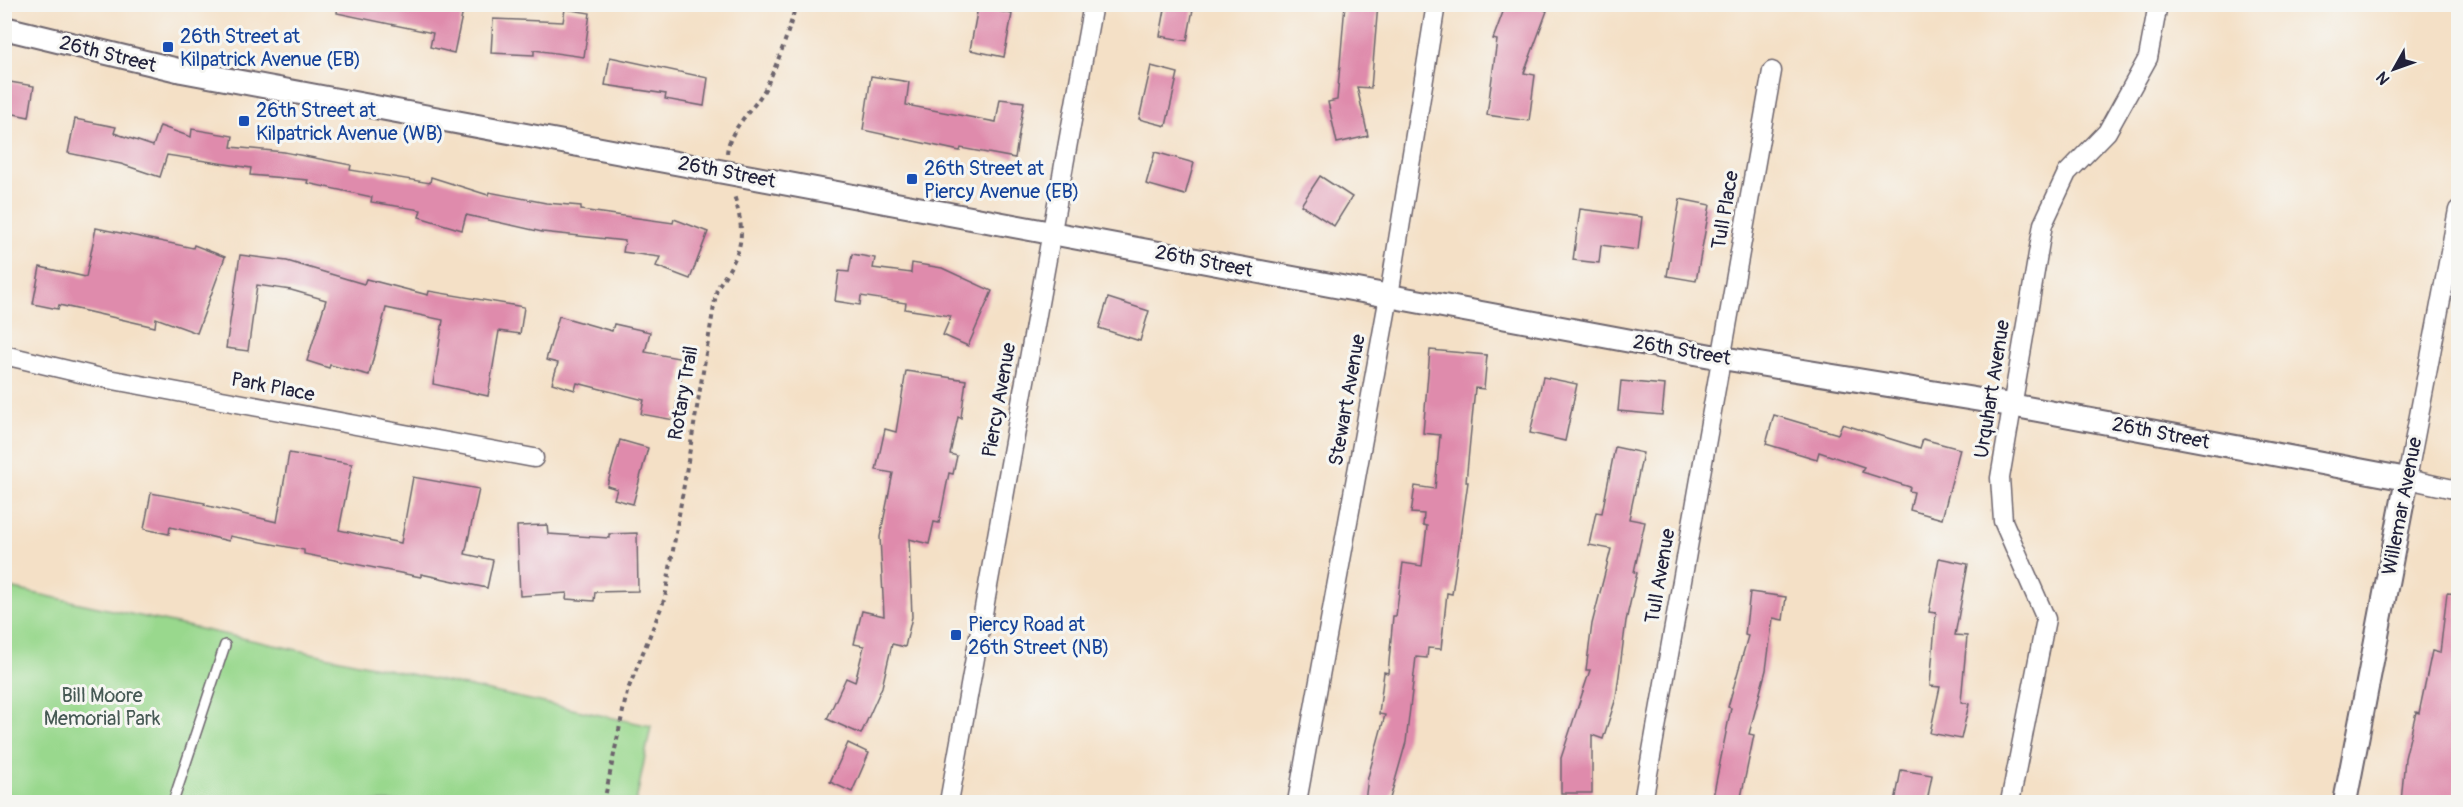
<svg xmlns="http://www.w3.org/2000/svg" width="2463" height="807" viewBox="0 0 2463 807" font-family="Pangolin,sans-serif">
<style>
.park{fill:#99d88d;stroke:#5e7d64;stroke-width:1.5}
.building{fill:#df8bac}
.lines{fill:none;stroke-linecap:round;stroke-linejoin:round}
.service-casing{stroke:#6c646c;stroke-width:12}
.minor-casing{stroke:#6c646c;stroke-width:21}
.tertiary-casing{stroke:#6c646c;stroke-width:26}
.path{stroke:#6c646c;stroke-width:4;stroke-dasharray:4.5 4.5;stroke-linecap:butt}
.service{stroke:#fff;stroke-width:9}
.minor{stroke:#fff;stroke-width:18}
.tertiary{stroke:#fff;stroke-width:22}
.transit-dot{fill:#1a4fb4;stroke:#f6f6f2;stroke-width:2}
.labels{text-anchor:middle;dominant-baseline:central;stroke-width:6;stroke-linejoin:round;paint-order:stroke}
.transit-label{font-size:20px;fill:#164399;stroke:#f6f6f2;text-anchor:start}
.street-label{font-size:20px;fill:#22223b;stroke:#f6f6f2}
.park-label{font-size:20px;fill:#465954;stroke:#f6f6f2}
</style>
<rect width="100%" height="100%" fill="#f6f6f2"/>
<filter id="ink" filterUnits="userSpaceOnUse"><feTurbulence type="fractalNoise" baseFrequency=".0167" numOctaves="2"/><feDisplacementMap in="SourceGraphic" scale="12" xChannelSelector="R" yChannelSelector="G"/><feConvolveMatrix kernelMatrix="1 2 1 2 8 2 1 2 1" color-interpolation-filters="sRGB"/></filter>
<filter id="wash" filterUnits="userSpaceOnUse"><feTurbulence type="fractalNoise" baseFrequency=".008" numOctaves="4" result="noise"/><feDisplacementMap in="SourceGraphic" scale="24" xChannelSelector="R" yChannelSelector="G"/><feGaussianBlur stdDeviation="1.35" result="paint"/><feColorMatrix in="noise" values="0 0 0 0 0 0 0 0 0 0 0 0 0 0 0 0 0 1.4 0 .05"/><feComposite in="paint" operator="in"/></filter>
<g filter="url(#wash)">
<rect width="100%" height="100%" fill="#f4e0c6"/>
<!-- park -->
<path class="park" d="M5 587 651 726 636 802H5Z"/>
<g id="blocks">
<!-- building -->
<g class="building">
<path d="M338 4H435L463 11 454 53 430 47 433 33 337 13Z"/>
<path d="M1166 4H1194L1187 41 1160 36Z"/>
<path d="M1345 4H1378L1371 88 1357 87 1368 136 1337 143 1328 102 1337 100Z"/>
<path d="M1506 4H1530L1547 11 1524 73 1535 75 1529 121 1487 115 1497 40 1493 39Z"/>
<path d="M978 7 1012 14 1004 57 970 50Z"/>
<path d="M565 9 590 13 584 57 534 50V55L491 53 493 19 563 22Z"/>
<path d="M610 57 708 78 704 106 665 99 666 94 605 85Z"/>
<path d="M1151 66 1178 73 1166 126 1139 119Z"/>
<path d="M871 76 909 82 906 105 996 122 1000 99 1024 102 1015 158 961 148 960 151 863 130Z"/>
<path d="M4 81 34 86 29 117 4 112Z"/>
<path d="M75 119 116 127 114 133 153 146 160 126 191 137 192 129 233 136 231 147 284 152 351 165 350 170 430 183 431 177 488 195 489 192 546 203 581 206V210L673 223 674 219 708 232 690 279 656 266 660 257 623 252 625 241 542 232 466 215 462 230 419 217 421 210 371 202 372 197 307 183 308 180 250 175 251 168 167 155 160 177 121 164 68 153Z"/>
<path d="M1155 152 1194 163 1185 195 1146 184Z"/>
<path d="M1320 176 1352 197 1334 226 1301 205Z"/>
<path d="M1680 199 1710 205 1696 281 1667 276Z"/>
<path d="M1580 209 1642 217 1638 250 1601 245 1599 263 1573 260Z"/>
<path d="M96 228 193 248 194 245 225 257 197 333 156 318 155 327 59 305 58 309 33 304 40 267 86 277Z"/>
<path d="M852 254 875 258 873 268 911 273 912 263 942 268 992 291 968 346 943 335 951 316 905 309 906 303 861 296 860 305 835 301 839 271 849 272Z"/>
<path d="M240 255 287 261 364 284 366 279 428 295 429 291 524 307 520 334 499 331 488 396 433 384 443 320 386 308 369 375 330 365 329 368 307 361 326 300 291 290 257 285 248 351 226 348Z"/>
<path d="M1108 298 1149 311 1140 341 1099 328Z"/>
<path d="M559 316 612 331 614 324 650 332 645 352 684 359 674 420 641 414 644 400 577 383 575 390 552 383 558 363 546 360Z"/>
<path d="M1430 350 1487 355 1484 389 1475 388 1466 482H1468L1452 594 1447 593 1441 649 1428 648 1427 658 1416 657 1406 742 1389 802H1365L1368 777 1385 715 1379 714 1384 672 1388 673 1393 616H1396L1403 563 1422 566 1427 526 1423 525 1424 514 1411 513 1415 486 1435 489 1440 435 1423 433Z"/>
<path d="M906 371 966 380 961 418 958 417 950 454 957 456 953 474 949 473 939 523 934 522 929 544 909 539 912 617 905 647 892 644 882 687 861 734 827 719 846 678 855 682 864 646 854 644 862 611 884 616 880 537 893 473 876 470 885 429 896 432Z"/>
<path d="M1543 377 1577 384 1565 441 1530 433Z"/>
<path d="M1621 381 1665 385 1662 415 1618 411Z"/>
<path d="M1774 415 1838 434 1842 424 1920 448 1923 439 1960 449 1942 519 1910 510 1914 492 1909 491 1910 487 1862 472 1864 467 1819 452 1817 459 1766 444Z"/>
<path d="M620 440 648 448 633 504 614 499 617 489 607 486Z"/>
<path d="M1615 447 1643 453 1629 519 1645 522 1634 572 1637 573 1626 621 1616 698 1603 739 1592 735V793H1561V758L1590 670H1586L1592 624 1611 549 1589 545 1596 512 1602 513Z"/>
<path d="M289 453 352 464 339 530 376 538 401 543 413 477 479 489 465 554 493 560 487 588 421 574V577L380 569 304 554V550L230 536 229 541 170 527 169 534 144 529 151 493 205 503 204 505 277 522Z"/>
<path d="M547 525 548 534 609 538V534L637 533 638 591 595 592 594 601 566 599 567 593 520 596 517 526Z"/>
<path d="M1939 558 1968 564 1955 635 1967 636 1961 702 1969 704 1961 739 1930 733 1940 687 1930 686 1936 613 1929 612Z"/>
<path d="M1750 592 1786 597 1783 620 1773 618 1766 670 1749 734 1754 735 1740 802H1712L1731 708 1728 707 1748 636 1745 635Z"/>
<path d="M2447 593 2458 594 2456 802H2401L2405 758 2416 712 2419 713 2432 651 2440 653Z"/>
<path d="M848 743 869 753 852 792 830 782Z"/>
<path d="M1901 770 1932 775 1927 802H1895Z"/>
</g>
</g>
</g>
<g filter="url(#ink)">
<use href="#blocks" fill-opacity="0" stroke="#6c646c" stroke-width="1.5"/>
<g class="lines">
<!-- service casing -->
<g class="service-casing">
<path id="service" d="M173 802 225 645"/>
</g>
<!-- minor casing -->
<g class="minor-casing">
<g id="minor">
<path d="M2458 210 2407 479 2458 490"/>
<path d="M4 355 97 377 534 458"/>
<path d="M949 802 1093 4"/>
<path d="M1297 802 1389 296 1436 4"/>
<path d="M1643 802 1772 71"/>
<path d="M2010 802 2046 619 2003 521 2000 478 2043 224 2067 173 2107 132 2148 58 2158 4"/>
</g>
</g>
<!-- tertiary casing -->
<g class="tertiary-casing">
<path id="tertiary" d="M4 28 182 71 1722 358 2011 405 2407 479 2345 802"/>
</g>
<!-- path -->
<g class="path">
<path d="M727 153C729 128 754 110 765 89 778 63 789 32 796 4"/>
<path d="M604 802 627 692 665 598 717 288C742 251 747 239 734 195"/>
</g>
<!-- service -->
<use href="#service" class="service"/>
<!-- minor -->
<use href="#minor" class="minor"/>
<!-- tertiary -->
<use href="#tertiary" class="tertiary"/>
</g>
</g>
<!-- markers -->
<g class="transit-dot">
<rect x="162" y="41" width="12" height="12" rx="3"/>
<rect x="238" y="115" width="12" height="12" rx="3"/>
<rect x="906" y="173" width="12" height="12" rx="3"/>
<rect x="950" y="629" width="12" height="12" rx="3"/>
</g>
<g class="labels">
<!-- transit labels -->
<g class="transit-label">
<text x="180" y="36">26th Street at<tspan x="180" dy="23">Kilpatrick Avenue (EB)</tspan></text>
<text x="256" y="110">26th Street at<tspan x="256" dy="23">Kilpatrick Avenue (WB)</tspan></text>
<text x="924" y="168">26th Street at<tspan x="924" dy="23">Piercy Avenue (EB)</tspan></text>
<text x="968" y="624">Piercy Road at<tspan x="968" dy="23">26th Street (NB)</tspan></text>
</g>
<!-- street labels -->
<g class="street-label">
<text transform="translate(108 54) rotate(14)">26th Street</text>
<text transform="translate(727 172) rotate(11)">26th Street</text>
<text transform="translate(1725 210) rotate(-80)">Tull Place</text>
<text transform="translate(1204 261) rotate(11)">26th Street</text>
<text transform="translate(1682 350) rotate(10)">26th Street</text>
<text transform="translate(273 387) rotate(11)">Park Place</text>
<text transform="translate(1992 389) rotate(-81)">Urquhart Avenue</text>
<text transform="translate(683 393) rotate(-80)">Rotary Trail</text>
<text transform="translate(999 400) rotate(-80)">Piercy Avenue</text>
<text transform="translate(1347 400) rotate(-80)">Stewart Avenue</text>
<text transform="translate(2161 433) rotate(11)">26th Street</text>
<text transform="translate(2402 506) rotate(-79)">Willemar Avenue</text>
<text transform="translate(1660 576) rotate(-80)">Tull Avenue</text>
</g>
<!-- park labels -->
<g class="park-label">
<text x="102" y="695">Bill Moore<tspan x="102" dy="23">Memorial Park</tspan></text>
</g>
</g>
<!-- margin -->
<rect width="2463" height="807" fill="none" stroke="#f6f6f2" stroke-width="24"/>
<!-- north arrow -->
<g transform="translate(2394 69) rotate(230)" stroke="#f6f6f2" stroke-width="4.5" paint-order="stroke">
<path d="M0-4.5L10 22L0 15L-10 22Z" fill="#22223b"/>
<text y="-9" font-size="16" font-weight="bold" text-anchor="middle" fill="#22223b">N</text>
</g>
</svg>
